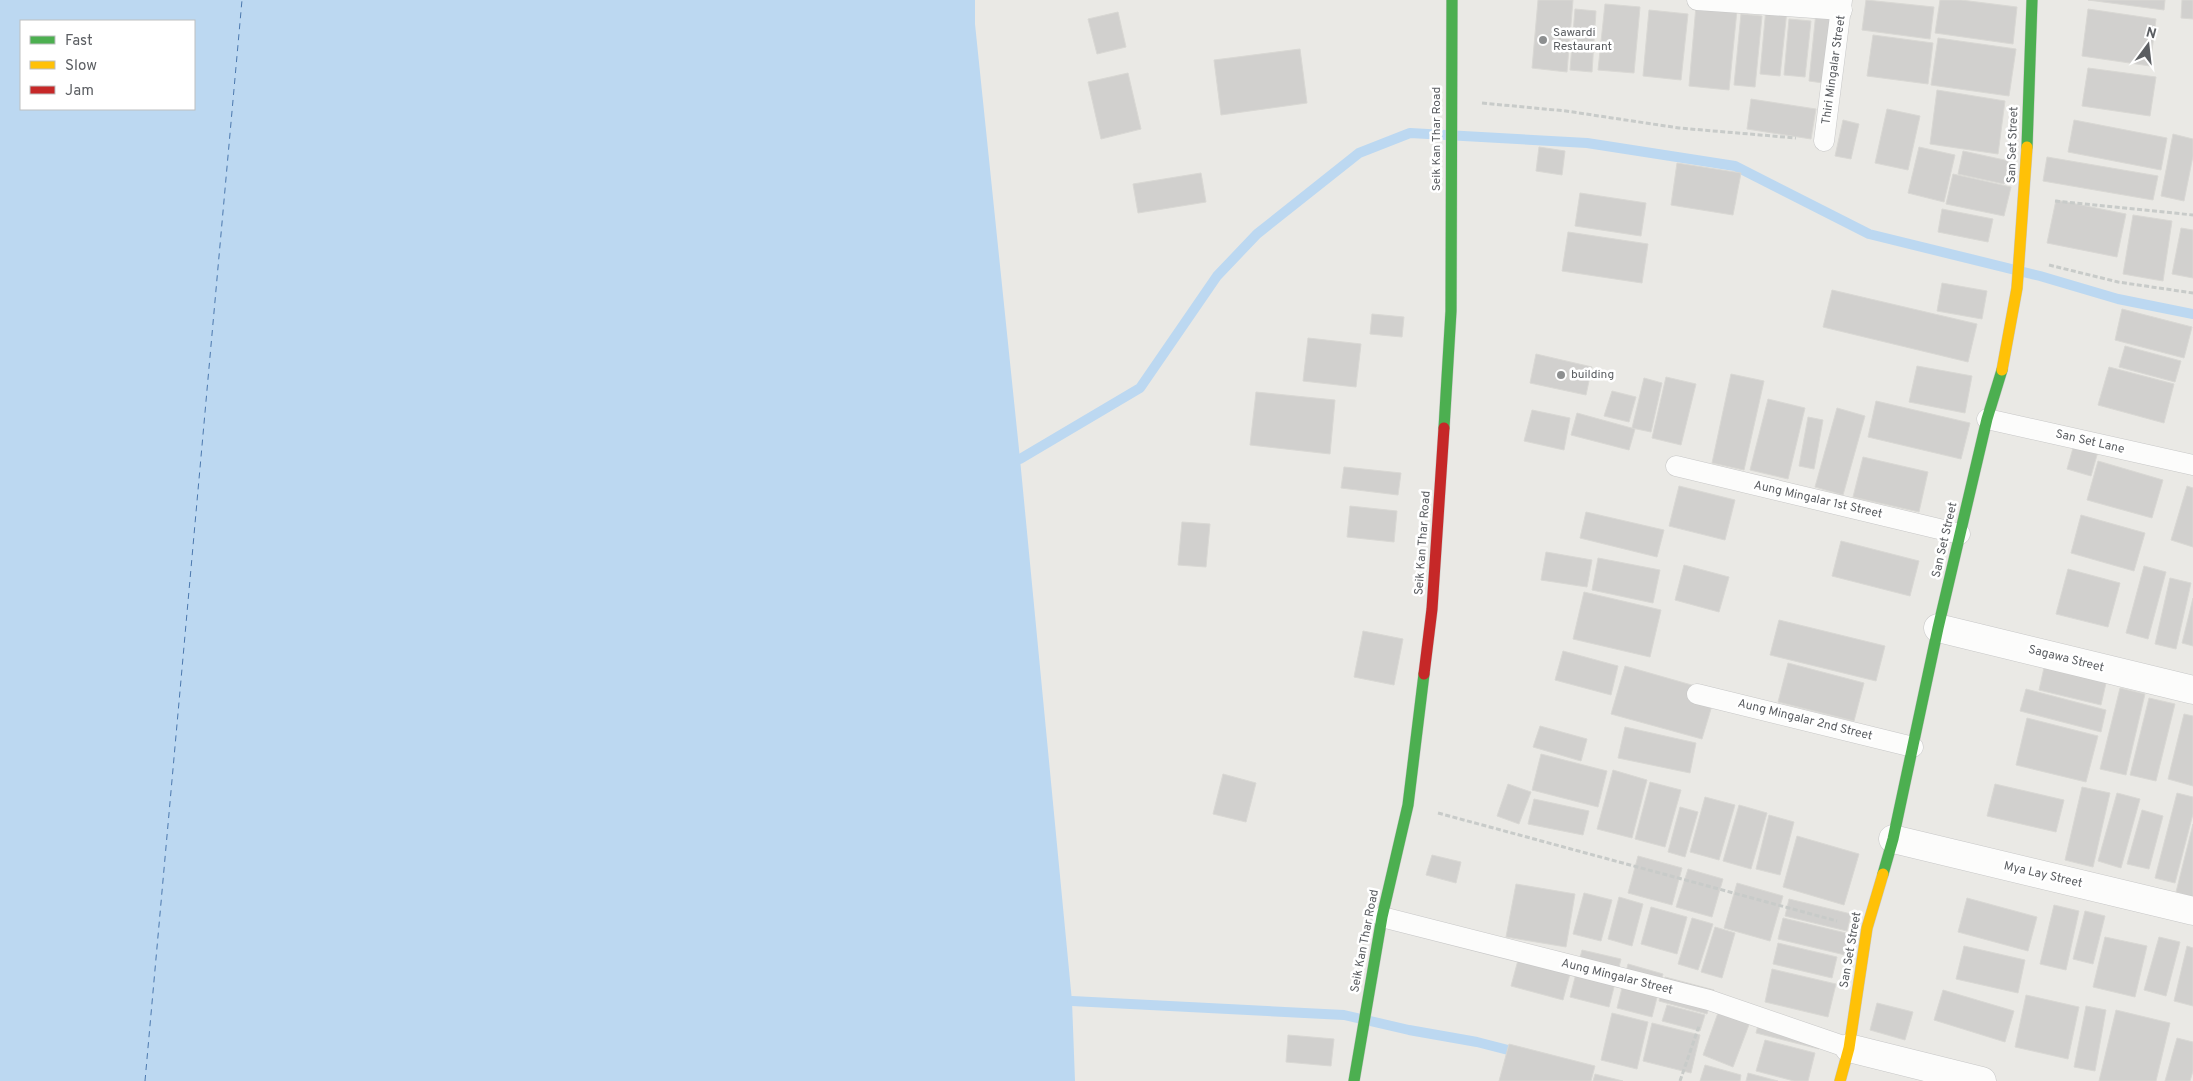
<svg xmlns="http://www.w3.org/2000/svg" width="2193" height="1081" viewBox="0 0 2193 1081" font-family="Overpass,sans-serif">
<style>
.water{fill:#bcd8f1;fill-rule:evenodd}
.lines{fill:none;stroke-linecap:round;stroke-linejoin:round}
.stream{stroke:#bcd8f1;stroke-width:10}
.ferry{stroke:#4b78ae;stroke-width:1;stroke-dasharray:6 5;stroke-linecap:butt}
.building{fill:#d1d0ce;stroke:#d9d8d4}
.lane-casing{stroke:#c7c7c7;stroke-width:21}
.street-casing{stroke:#c7c7c7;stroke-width:29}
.fast-casing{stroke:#c7c7c6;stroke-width:12}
.slow-casing{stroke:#c7c7c6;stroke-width:12}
.jam-casing{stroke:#c7c7c6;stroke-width:12}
.path{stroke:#c8cbc9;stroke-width:3;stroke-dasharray:5 2.5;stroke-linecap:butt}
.lane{stroke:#fcfcfb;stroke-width:20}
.street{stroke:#fcfcfb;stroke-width:28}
.fast{stroke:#4caf50;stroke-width:11}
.slow{stroke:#ffc107;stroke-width:11}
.jam{stroke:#c62828;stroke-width:11}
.poi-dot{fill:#8d8f90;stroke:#fff;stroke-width:2}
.labels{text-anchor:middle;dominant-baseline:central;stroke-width:5;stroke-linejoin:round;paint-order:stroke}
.poi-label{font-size:12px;fill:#5b5e62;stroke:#fff;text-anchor:start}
.street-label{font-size:12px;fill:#5b5e62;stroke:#fff}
</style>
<rect width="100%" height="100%" fill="#eae9e5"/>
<!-- water -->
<path class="water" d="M0 0H975V24L1020 459 1072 1001 1075 1081H0ZM21 21H194V109H21Z"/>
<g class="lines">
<!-- stream -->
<g class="stream">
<path d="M1020 459 1140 388 1217 276 1257 234 1359 153 1410 133 1587 143 1735 166 1869 234 2040 276 2118 299 2193 314"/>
<path d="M1072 1001 1344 1015 1409 1030 1477 1042 1512 1051"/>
</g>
<!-- ferry -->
<path class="ferry" d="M145 1081 242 0"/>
</g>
<!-- building -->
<g class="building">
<path d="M1538 0H1573L1567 72 1532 68Z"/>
<path d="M1866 0 1934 7 1930 39 1862 30Z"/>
<path d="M1940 0H1961L2017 7 2013 44 1935 33Z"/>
<path d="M2088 0H2165L2164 10Z"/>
<path d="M2182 0H2193V19L2181 18Z"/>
<path d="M1605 4 1640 7 1634 73 1598 70Z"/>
<path d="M1696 6 1737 10 1729 90 1689 86Z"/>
<path d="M1766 8 1787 10 1780 76 1760 74Z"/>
<path d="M1575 9 1596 11 1592 72 1570 70Z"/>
<path d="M2088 9 2156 19 2150 66 2082 56Z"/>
<path d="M1649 10 1688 14 1681 80 1643 76Z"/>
<path d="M1118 12 1126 47 1097 54 1088 19Z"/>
<path d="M1816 12 1838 14 1830 84 1809 81Z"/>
<path d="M1741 14 1762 16 1755 87 1734 85Z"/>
<path d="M1789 19 1811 21 1805 77 1784 75Z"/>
<path d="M1873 35 1933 43 1928 84 1867 76Z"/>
<path d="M1938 38 2016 49 2009 96 1931 85Z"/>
<path d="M1300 49 1307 103 1221 115 1214 60Z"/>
<path d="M2088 68 2156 77 2150 116 2082 106Z"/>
<path d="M1128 73 1141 129 1101 139 1088 82Z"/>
<path d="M1937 90 2005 101 1998 154 1930 144Z"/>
<path d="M1751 99 1816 109 1811 139 1747 129Z"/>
<path d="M1887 109 1920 116 1908 170 1875 163Z"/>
<path d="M1843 120 1859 124 1851 159 1835 156Z"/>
<path d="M2074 120 2167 138 2161 170 2068 152Z"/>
<path d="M2173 134 2193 139V156L2184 201 2161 196Z"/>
<path d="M1539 147 1565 151 1562 175 1536 171Z"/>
<path d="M1919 147 1955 155 1944 202 1908 193Z"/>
<path d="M1963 151 2009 161 2004 184 1958 174Z"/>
<path d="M2047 157 2158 176 2153 200 2043 181Z"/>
<path d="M1677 163 1741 173 1733 215 1671 205Z"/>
<path d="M1201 173 1206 202 1138 213 1133 184Z"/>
<path d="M1953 174 2011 187 2004 216 1946 204Z"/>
<path d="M1580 193 1646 203 1641 236 1575 226Z"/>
<path d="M2056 200 2126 214 2117 257 2047 243Z"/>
<path d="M1942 209 1993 219 1988 242 1938 232Z"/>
<path d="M2133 215 2172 221 2163 281 2123 274Z"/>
<path d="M2181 228 2193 230V278L2172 274Z"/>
<path d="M1568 232 1648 244 1642 283 1562 271Z"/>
<path d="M1942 283 1987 291 1982 319 1937 311Z"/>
<path d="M1832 290 1977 324 1968 362 1823 327Z"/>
<path d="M2122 309 2192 327 2184 358 2115 340Z"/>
<path d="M1372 314 1404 317 1402 337 1370 334Z"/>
<path d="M1308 338 1361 344 1356 387 1303 381Z"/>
<path d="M2125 346 2181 361 2175 382 2119 367Z"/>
<path d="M1536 354 1592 367 1586 395 1530 383Z"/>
<path d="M1917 366 1972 376 1965 413 1909 402Z"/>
<path d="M2109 367 2174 384 2164 423 2098 405Z"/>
<path d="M1731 374 1764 381 1744 470 1712 463Z"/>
<path d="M1666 377 1696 384 1681 445 1652 438Z"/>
<path d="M1644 378 1662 383 1651 432 1632 428Z"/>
<path d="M1612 391 1636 397 1629 422 1604 416Z"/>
<path d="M1256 392 1335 400 1330 454 1250 445Z"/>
<path d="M1768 399 1805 408 1788 479 1750 470Z"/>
<path d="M1876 401 1970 423 1961 459 1868 437Z"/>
<path d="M1837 408 1865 416 1843 495 1815 487Z"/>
<path d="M1532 410 1570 418 1564 450 1524 441Z"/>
<path d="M1577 413 1635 429 1629 450 1571 435Z"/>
<path d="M1808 417 1823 420 1814 469 1799 466Z"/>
<path d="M2075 441 2099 448 2091 476 2067 469Z"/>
<path d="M1863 457 1928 472 1919 512 1853 497Z"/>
<path d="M2098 461 2163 480 2152 518 2087 500Z"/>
<path d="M1344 467 1401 473 1398 495 1341 488Z"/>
<path d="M1679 486 1735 500 1725 540 1669 526Z"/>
<path d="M2187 486 2193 488V547L2171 540Z"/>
<path d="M1350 506 1397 511 1394 542 1347 537Z"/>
<path d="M1586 512 1664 530 1657 557 1580 538Z"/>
<path d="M2081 515 2145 533 2134 571 2071 553Z"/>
<path d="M1182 522 1210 524 1206 567 1178 565Z"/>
<path d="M1841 541 1919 561 1910 596 1832 576Z"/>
<path d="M1546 552 1592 560 1587 587 1541 580Z"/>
<path d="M1598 558 1660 570 1653 603 1592 590Z"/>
<path d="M1684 565 1729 577 1719 612 1675 600Z"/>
<path d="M2144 566 2166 572 2148 639 2126 633Z"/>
<path d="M2068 569 2120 583 2108 627 2056 614Z"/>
<path d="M2170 578 2191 583 2176 649 2155 644Z"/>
<path d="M1584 592 1661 610 1650 657 1573 639Z"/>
<path d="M2193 598V646L2182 643Z"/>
<path d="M1779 620 1885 646 1876 681 1770 655Z"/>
<path d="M1363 631 1403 639 1394 685 1354 677Z"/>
<path d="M1563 651 1618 666 1611 695 1555 680Z"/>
<path d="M2046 659 2108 674 2101 705 2039 690Z"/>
<path d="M1788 663 1864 683 1854 721 1778 702Z"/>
<path d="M1625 666 1716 692 1702 739 1611 714Z"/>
<path d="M2120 688 2145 694 2126 775 2100 769Z"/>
<path d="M2026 689 2106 710 2101 732 2020 711Z"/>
<path d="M2149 698 2175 704 2156 781 2130 775Z"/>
<path d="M2184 714 2193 716V786L2168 779Z"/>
<path d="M2027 718 2098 736 2086 782 2016 765Z"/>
<path d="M1540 726 1587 739 1581 761 1533 747Z"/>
<path d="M1625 727 1696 743 1690 773 1618 758Z"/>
<path d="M1541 754 1607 771 1598 807 1532 790Z"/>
<path d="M1613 770 1647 780 1632 838 1597 829Z"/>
<path d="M1223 774 1256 783 1246 822 1213 814Z"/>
<path d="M1650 782 1681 790 1665 847 1635 839Z"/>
<path d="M1508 784 1531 792 1519 824 1497 816Z"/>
<path d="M1995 784 2064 800 2056 832 1987 816Z"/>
<path d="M2082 787 2110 793 2093 867 2065 860Z"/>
<path d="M2117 793 2140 799 2121 868 2098 861Z"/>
<path d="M2177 793 2193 797V814L2175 883 2155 878Z"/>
<path d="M1705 797 1735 805 1719 860 1690 852Z"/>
<path d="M1534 799 1589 811 1583 835 1528 824Z"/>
<path d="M1739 805 1767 813 1751 869 1723 861Z"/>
<path d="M1680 807 1698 812 1685 857 1668 852Z"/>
<path d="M2142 810 2163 816 2149 869 2127 864Z"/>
<path d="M1769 815 1794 822 1780 875 1756 869Z"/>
<path d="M2193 824V897L2176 892Z"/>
<path d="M1797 836 1859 854 1844 905 1783 887Z"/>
<path d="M1432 855 1461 862 1456 883 1426 875Z"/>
<path d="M1638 856 1682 868 1672 905 1628 893Z"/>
<path d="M1688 869 1723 879 1712 917 1676 907Z"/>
<path d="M1737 883 1783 896 1770 941 1724 928Z"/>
<path d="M1516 884 1575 894 1566 947 1506 937Z"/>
<path d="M1584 893 1612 900 1601 941 1573 934Z"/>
<path d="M1619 897 1643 904 1632 946 1608 939Z"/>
<path d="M1967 898 2037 917 2028 951 1958 932Z"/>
<path d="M1789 899 1851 914 1847 931 1785 916Z"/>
<path d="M2054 905 2079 911 2066 970 2040 964Z"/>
<path d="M1651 907 1687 917 1677 954 1641 944Z"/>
<path d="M2085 911 2105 916 2093 964 2073 959Z"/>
<path d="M1692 918 1713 924 1698 970 1678 964Z"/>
<path d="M1783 918 1850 934 1845 955 1778 939Z"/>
<path d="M1715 927 1735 933 1722 978 1701 972Z"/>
<path d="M2105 937 2147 946 2135 997 2093 987Z"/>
<path d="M2159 937 2180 942 2166 996 2144 990Z"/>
<path d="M1778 943 1837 957 1832 978 1773 964Z"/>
<path d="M1964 946 2025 960 2018 993 1956 979Z"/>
<path d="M2187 946 2193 948V1006L2174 1001Z"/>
<path d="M1521 949 1573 963 1563 1000 1511 986Z"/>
<path d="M1582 950 1621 959 1609 1007 1570 997Z"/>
<path d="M1628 964 1663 974 1652 1017 1617 1008Z"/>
<path d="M1772 969 1836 984 1828 1017 1765 1002Z"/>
<path d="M1665 977 1714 990 1707 1014 1659 1001Z"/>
<path d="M1943 990 2014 1011 2005 1042 1934 1020Z"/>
<path d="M2026 995 2079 1007 2068 1059 2015 1047Z"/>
<path d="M1877 1003 1913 1012 1905 1040 1870 1030Z"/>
<path d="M1667 1005 1705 1015 1700 1031 1662 1021Z"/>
<path d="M2086 1006 2106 1010 2095 1071 2074 1067Z"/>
<path d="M1719 1010 1750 1022 1733 1067 1703 1055Z"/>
<path d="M2116 1010 2170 1023 2156 1081H2099Z"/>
<path d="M1612 1013 1648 1022 1637 1069 1601 1060Z"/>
<path d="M1761 1014 1824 1030 1819 1049 1756 1033Z"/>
<path d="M1652 1023 1700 1035 1691 1073 1643 1061Z"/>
<path d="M1288 1035 1334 1039 1331 1066 1286 1062Z"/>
<path d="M2177 1038 2193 1042V1071L2190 1081H2165Z"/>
<path d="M1765 1040 1815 1053 1808 1081H1794L1756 1071Z"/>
<path d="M1509 1044 1595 1066 1591 1081H1499Z"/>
<path d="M1705 1065 1741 1075 1740 1081H1700Z"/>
<path d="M1748 1073 1778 1081H1746Z"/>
<path d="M1595 1074 1623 1081H1593Z"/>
</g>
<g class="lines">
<!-- lane casing -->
<g class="lane-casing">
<g id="lane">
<path d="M1697 0 1842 10"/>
<path d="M1824 141 1842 0"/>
<path d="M1987 419 2193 465"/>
<path d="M1676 466 1960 534"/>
<path d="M1697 694 1913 747"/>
<path d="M1382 917 1709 1000 1849 1048"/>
</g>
</g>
<!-- street casing -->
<g class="street-casing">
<g id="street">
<path d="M1938 628 2193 690"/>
<path d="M1893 839 2193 911"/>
<path d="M1849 1048 1982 1081"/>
</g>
</g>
<!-- fast casing -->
<g class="fast-casing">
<g id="fast">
<path d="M2027 147 2032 0"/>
<path d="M1444 428 1451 311 1452 0"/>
<path d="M1883 874 1893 839 1938 628 1987 419 2002 370"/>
<path d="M1354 1081 1382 917 1408 805 1424 674"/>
</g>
</g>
<!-- slow casing -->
<g class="slow-casing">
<g id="slow">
<path d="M2002 370 2017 288 2027 147"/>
<path d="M1840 1081 1849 1048 1867 928 1883 874"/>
</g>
</g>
<!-- jam casing -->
<g class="jam-casing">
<path id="jam" d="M1424 674 1432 609 1444 428"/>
</g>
<!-- path -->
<g class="path">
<path d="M1482 103 1566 111 1679 128 1796 138"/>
<path d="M2055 201 2193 215"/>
<path d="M2049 265 2118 282 2193 293"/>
<path d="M1438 813 1837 921"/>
<path d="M1680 1081 1699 1026"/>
</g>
<!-- lane -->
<use href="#lane" class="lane"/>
<!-- street -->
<use href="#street" class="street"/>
<!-- fast -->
<use href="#fast" class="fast"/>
<!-- slow -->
<use href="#slow" class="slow"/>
<!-- jam -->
<use href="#jam" class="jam"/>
</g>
<!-- markers -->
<g class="poi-dot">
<circle cx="1543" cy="40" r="5"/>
<circle cx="1561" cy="375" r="5"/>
</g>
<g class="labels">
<!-- poi labels -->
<g class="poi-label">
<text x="1553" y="33">Sawardi<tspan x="1553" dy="14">Restaurant</tspan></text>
<text x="1571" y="375">building</text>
</g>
<!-- street labels -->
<g class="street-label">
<text transform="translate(1834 70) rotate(-82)">Thiri Mingalar Street</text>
<text transform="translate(1437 139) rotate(-90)">Seik Kan Thar Road</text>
<text transform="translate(2013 145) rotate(-88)">San Set Street</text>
<text transform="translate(2090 442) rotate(13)">San Set Lane</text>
<text transform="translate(1818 500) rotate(13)">Aung Mingalar 1st Street</text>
<text transform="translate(1945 540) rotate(-77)">San Set Street</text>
<text transform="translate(1423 543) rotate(-86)">Seik Kan Thar Road</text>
<text transform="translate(2066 659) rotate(14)">Sagawa Street</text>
<text transform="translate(1805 720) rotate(14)">Aung Mingalar 2nd Street</text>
<text transform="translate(2043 875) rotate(13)">Mya Lay Street</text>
<text transform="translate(1365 941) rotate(-79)">Seik Kan Thar Road</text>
<text transform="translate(1851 950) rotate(-80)">San Set Street</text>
<text transform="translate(1617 977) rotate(14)">Aung Mingalar Street</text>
</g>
</g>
<!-- legend -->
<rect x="20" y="20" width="175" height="90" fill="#ffffff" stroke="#bdbfc0"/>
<rect x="30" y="36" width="25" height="8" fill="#4caf50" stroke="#bdbfc0"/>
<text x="65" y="45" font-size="15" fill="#5b5e62">Fast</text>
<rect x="30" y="61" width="25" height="8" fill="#ffc107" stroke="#bdbfc0"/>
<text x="65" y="70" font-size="15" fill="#5b5e62">Slow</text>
<rect x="30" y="86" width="25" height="8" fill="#c62828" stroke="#bdbfc0"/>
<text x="65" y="95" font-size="15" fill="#5b5e62">Jam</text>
<!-- north arrow -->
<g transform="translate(2148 45) rotate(15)" stroke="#ffffff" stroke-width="4" paint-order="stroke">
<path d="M0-4L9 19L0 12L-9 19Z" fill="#5b5e62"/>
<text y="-8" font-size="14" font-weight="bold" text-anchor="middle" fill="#5b5e62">N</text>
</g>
</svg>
